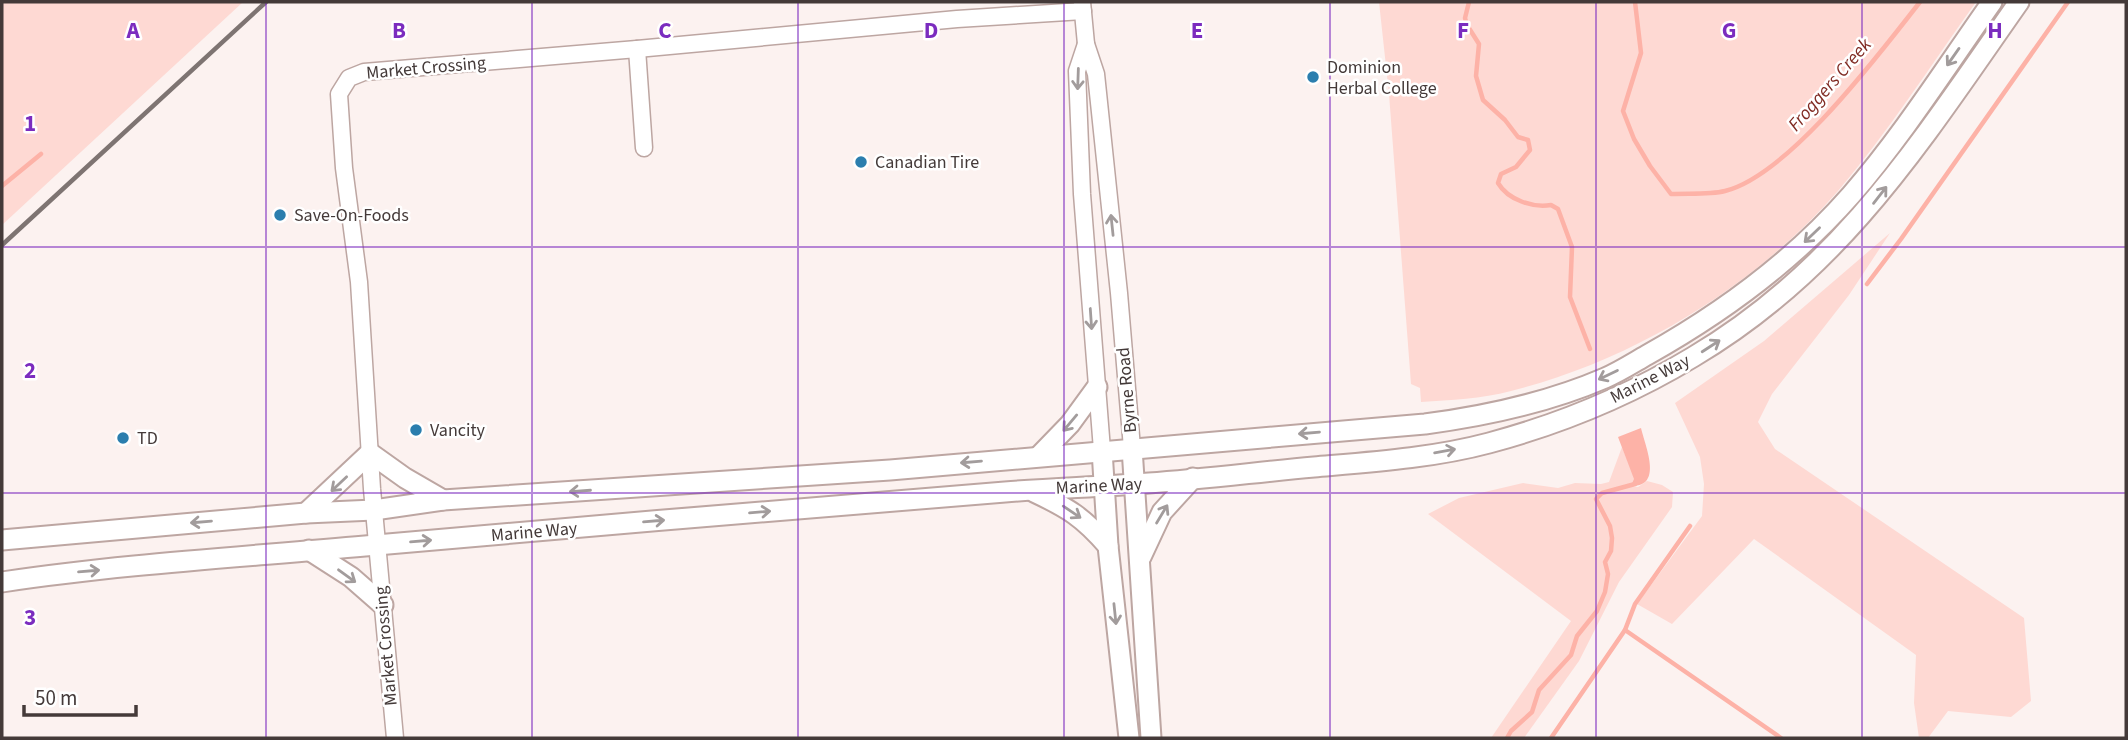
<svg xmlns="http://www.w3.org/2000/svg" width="2128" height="740" viewBox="0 0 2128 740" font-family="'Source Sans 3',sans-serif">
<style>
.green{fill:#fed9d3}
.water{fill:#fdb2a7}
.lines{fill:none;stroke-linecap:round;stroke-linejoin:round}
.stream{stroke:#fdb2a7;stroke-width:4.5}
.minor-casing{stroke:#bda6a2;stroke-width:19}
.major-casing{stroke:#bda6a2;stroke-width:23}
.minor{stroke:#fff;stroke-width:16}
.major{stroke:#fff;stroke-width:19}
.rail{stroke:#7e7472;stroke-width:4.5}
.oneway{stroke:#a29c9c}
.grid{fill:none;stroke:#7b2cbf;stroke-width:2;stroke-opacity:0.55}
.poi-dot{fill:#2b7eae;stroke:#fff;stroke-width:2.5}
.labels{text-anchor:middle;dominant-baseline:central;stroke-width:5;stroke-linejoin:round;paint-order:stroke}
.poi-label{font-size:18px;fill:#443a39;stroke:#fff;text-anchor:start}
.street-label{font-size:18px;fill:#443a39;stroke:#fff}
.water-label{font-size:19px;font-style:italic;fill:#802b23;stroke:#fff}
.grid-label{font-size:23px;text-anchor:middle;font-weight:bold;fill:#7b2cbf;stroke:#fff;stroke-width:5;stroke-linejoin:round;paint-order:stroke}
</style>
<rect width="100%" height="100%" fill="#fcf2f0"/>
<!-- green -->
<g class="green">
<path d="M2 2H243L2 225Z"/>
<path d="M1379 2H1976C1931 65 1888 132 1838 191 1754 287 1634 360 1511 391 1481 399 1451 400 1421 402L1420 388 1411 384 1389 94Z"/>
<path d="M1890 233 1849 295 1772 394 1758 422 1775 449 2024 618 2031 701 2011 717 1948 711 1928 738H1919L1914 703 1916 655 1754 539 1672 624 1637 604 1702 516 1704 484 1700 457 1675 403 1764 341Z"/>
<path d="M1622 447 1635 479 1631 486 1638 487 1647 481 1662 485 1673 492 1672 507 1619 582 1579 661 1524 738H1491L1571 621 1428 514 1459 498 1523 483 1558 488 1575 483 1601 484 1609 482Z"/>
</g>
<!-- water -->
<path class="water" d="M1641 428C1645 446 1664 487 1631 486L1634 479 1618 437Z"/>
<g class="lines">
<!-- stream -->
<g class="stream">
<path d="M1469 2 1465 18 1467 25 1479 44 1476 76 1483 100 1505 120 1518 137 1528 140 1530 150 1516 167 1501 174 1498 183C1508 200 1533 208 1551 205L1558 209 1572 247 1570 297 1590 349"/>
<path d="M1635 2 1641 53 1623 111 1634 139 1650 166 1671 194C1688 193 1709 195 1725 191 1789 175 1879 54 1920 2"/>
<path d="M2 186 41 154"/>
<path d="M1867 284 1901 239 2068 2"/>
<path d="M1625 630 1781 738"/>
<path d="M1507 738 1511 731 1532 712 1539 690 1571 655 1577 636 1597 611 1605 592 1608 574 1605 562 1611 551 1612 538 1610 526 1596 499 1602 493 1635 484"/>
<path d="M1551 738 1625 630 1635 604 1690 526"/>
</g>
<!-- minor casing -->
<g class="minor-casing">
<g id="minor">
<path d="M1082 2 1086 44 1096 74 1119 293 1132 448"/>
<path d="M1086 44 1077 71 1082 194 1102 450"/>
<path d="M637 49 644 148"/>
<path d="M395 738 372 489 359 282 344 168 339 94 349 78 364 72 637 49 957 19 1083 11"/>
</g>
</g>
<!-- major casing -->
<g class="major-casing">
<g id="major">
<path d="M1132 448 1151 738"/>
<path d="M1102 450 1108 546 1129 738"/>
<path d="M1039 456 1070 424 1097 387"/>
<path d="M1034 492C1068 508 1083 517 1108 546"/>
<path d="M306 513 370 453 405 478 443 500"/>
<path d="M2 540 306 513 374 510 443 500 890 470 1425 424C1486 416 1547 403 1605 378 1619 372 1633 363 1647 355 1722 313 1794 260 1851 195 1903 135 1946 67 1992 2"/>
<path d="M309 550 351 577 383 605"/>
<path d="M1141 557 1162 512 1193 478"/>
<path d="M2 582C122 564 244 557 365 546 578 527 792 509 1005 492 1053 488 1101 487 1149 483 1204 479 1259 472 1314 467 1372 462 1433 458 1489 443 1560 424 1630 395 1693 357 1842 269 1922 140 2019 2"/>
</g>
</g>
<!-- minor -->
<use href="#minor" class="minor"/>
<!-- major -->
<use href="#major" class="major"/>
<!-- rail -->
<path class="rail" d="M2 245 266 2"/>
</g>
<!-- one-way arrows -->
<defs><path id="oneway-shaft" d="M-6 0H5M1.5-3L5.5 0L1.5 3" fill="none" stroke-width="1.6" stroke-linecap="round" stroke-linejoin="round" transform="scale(1.75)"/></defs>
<g class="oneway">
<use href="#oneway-shaft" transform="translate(1953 57) rotate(125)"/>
<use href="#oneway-shaft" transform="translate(1078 79) rotate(92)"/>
<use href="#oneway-shaft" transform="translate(1880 195) rotate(-52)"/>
<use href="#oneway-shaft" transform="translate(1112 225) rotate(-96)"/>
<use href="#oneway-shaft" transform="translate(1812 235) rotate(136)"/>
<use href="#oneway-shaft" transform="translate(1091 319) rotate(86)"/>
<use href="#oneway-shaft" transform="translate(1711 346) rotate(-33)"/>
<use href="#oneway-shaft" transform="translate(1608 375) rotate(154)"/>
<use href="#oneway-shaft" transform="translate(1070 423) rotate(130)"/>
<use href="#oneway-shaft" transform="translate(1309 433) rotate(175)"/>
<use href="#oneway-shaft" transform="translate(1445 451) rotate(-10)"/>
<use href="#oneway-shaft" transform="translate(971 462) rotate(175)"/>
<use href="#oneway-shaft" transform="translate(339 484) rotate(137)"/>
<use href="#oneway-shaft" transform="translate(580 491) rotate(176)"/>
<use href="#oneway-shaft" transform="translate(760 512) rotate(-5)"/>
<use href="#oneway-shaft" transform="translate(1072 512) rotate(34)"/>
<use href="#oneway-shaft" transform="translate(1162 514) rotate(-59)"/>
<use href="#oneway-shaft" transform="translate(654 521) rotate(-5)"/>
<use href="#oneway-shaft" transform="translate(201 522) rotate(175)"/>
<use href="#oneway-shaft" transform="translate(421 541) rotate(-5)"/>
<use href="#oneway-shaft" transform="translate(89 571) rotate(-5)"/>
<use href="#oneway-shaft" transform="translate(347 576) rotate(36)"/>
<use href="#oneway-shaft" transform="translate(1115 614) rotate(84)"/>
</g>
<!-- grid -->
<path class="grid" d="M266 2V738M532 2V738M798 2V738M1064 2V738M1330 2V738M1596 2V738M1862 2V738M2 247H2126M2 493H2126"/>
<!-- markers -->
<g class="poi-dot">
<circle cx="1313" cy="77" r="7"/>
<circle cx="861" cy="162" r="7"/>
<circle cx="280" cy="215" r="7"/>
<circle cx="416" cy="430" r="7"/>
<circle cx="123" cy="438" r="7"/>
</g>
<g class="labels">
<!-- poi labels -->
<g class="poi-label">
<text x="1327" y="67">Dominion<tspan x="1327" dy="21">Herbal College</tspan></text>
<text x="875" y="162">Canadian Tire</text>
<text x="294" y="215">Save-On-Foods</text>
<text x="430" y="430">Vancity</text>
<text x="137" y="438">TD</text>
</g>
<!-- street labels -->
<g class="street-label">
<text transform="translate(426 68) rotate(-5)">Market Crossing</text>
<text transform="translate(1650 379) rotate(-27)">Marine Way</text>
<text transform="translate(1127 390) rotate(-95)">Byrne Road</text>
<text transform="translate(1099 486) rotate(-3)">Marine Way</text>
<text transform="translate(534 532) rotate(-5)">Marine Way</text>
<text transform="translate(386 646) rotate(-95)">Market Crossing</text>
</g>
<!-- water labels -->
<g class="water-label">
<text transform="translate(1830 85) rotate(-49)">Froggers Creek</text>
</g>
</g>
<g class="grid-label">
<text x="133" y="38">A</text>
<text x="399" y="38">B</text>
<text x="665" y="38">C</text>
<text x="931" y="38">D</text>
<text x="1197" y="38">E</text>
<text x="1463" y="38">F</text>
<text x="1729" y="38">G</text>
<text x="1995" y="38">H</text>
<text x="30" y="131">1</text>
<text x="30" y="378">2</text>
<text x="30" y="625">3</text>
</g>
<!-- border -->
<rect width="2128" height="740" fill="none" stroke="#443a39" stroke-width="7"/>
<!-- scale -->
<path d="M24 705v10h112v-10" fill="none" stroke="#443a39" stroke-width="3.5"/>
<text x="35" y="705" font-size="21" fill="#443a39" stroke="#ffffff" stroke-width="5" paint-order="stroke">50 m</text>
</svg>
